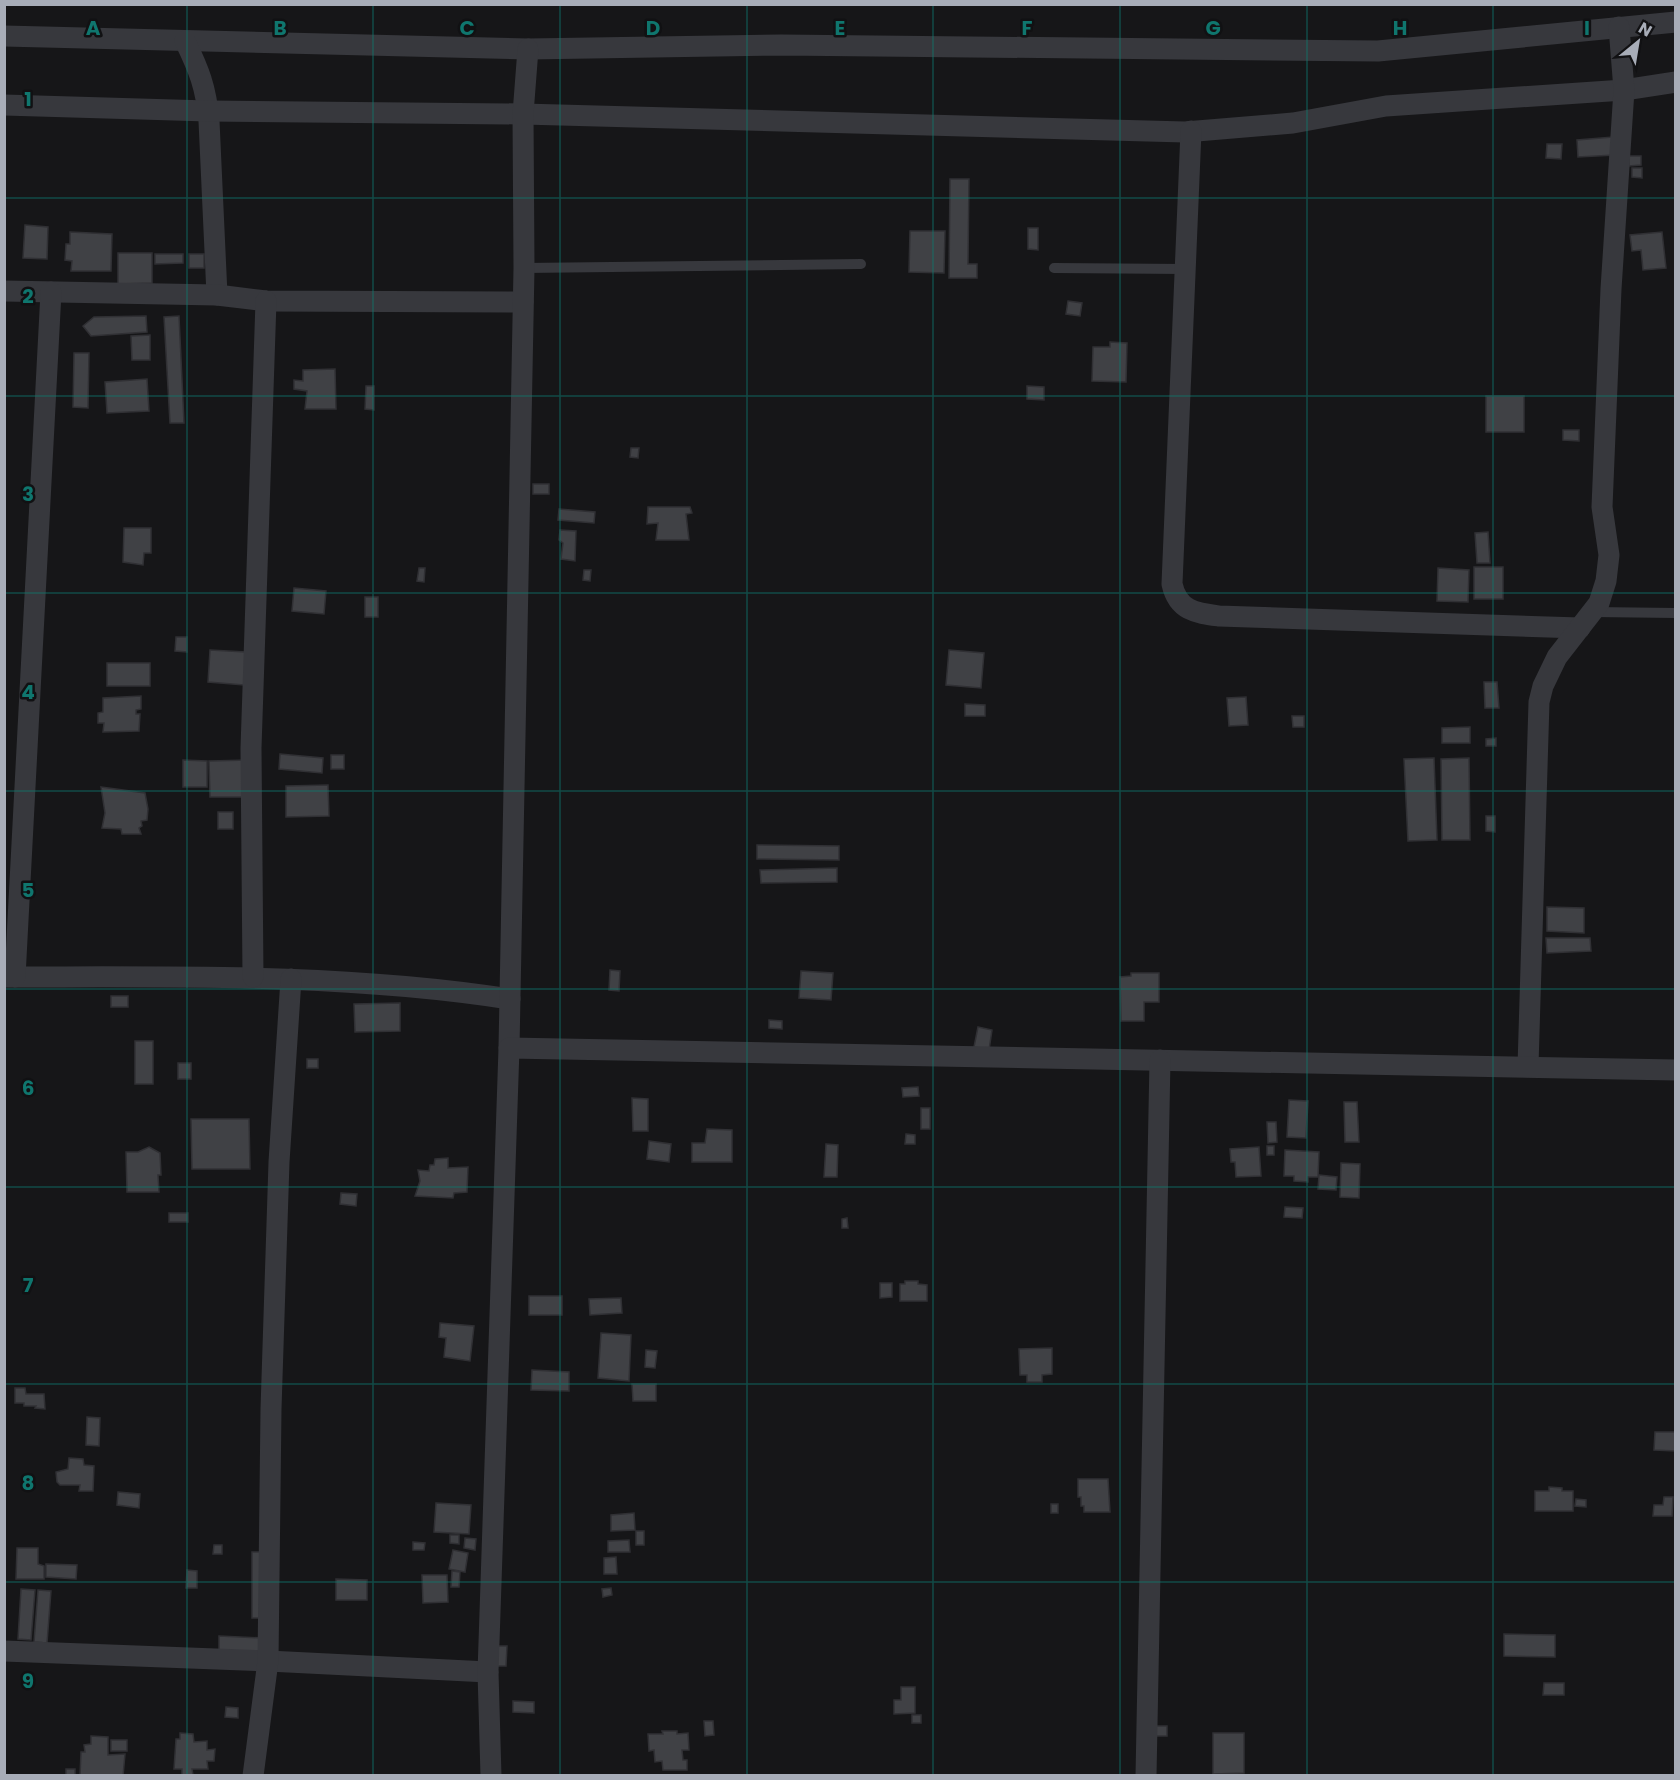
<svg xmlns="http://www.w3.org/2000/svg" width="1680" height="1780" viewBox="0 0 1680 1780" font-family="Poppins,sans-serif">
<style>
.building{fill:#404145;stroke:#303034;stroke-width:1.5}
.lines{fill:none;stroke-linecap:round;stroke-linejoin:round}
.service{stroke:#37383d;stroke-width:10}
.minor{stroke:#37383d;stroke-width:21}
.grid{fill:none;stroke:#0f766e;stroke-width:1.5;stroke-opacity:0.55}
.grid-label{font-size:20px;text-anchor:middle;font-weight:bold;fill:#0f766e;stroke:#111113;stroke-width:5;stroke-linejoin:round;paint-order:stroke}
</style>
<rect width="100%" height="100%" fill="#161618"/>
<!-- building -->
<g class="building">
<path d="M1613 137 1615 155 1578 157 1577 140Z"/>
<path d="M1547 144H1562L1561 159 1546 158Z"/>
<path d="M1629 156H1641V165L1629 166Z"/>
<path d="M1632 168H1642V178L1632 177Z"/>
<path d="M950 179H969L968 264H977V278H949Z"/>
<path d="M25 225 48 227 47 259 23 258Z"/>
<path d="M1028 228H1038V250L1028 249Z"/>
<path d="M910 231H945L944 273 909 272Z"/>
<path d="M70 232 112 234 111 271H71L72 261 65 260 66 244H70Z"/>
<path d="M1662 232 1666 268 1643 270 1641 250 1632 251 1630 235Z"/>
<path d="M118 253H152V283L118 284Z"/>
<path d="M155 254H183V263L155 264Z"/>
<rect x="189" y="254" width="15" height="14"/>
<path d="M1068 301 1082 303 1080 316 1066 314Z"/>
<path d="M146 316 147 332 91 336 83 326 94 317Z"/>
<path d="M179 316 184 423H170L164 317Z"/>
<path d="M150 335V360H132L131 336Z"/>
<path d="M1110 342 1127 343 1126 382 1092 381 1093 347H1110Z"/>
<path d="M74 353H89L88 408 73 407Z"/>
<path d="M335 369 336 409H305L307 391 294 389V380L303 381V370Z"/>
<path d="M147 379 149 411 107 413 105 382Z"/>
<path d="M366 386H374V410L365 409Z"/>
<path d="M1027 386 1044 387V400L1027 399Z"/>
<rect x="1486" y="396" width="38" height="36"/>
<path d="M1563 430H1579V441L1563 440Z"/>
<path d="M631 448H639L638 458 630 457Z"/>
<rect x="533" y="484" width="16" height="10"/>
<path d="M648 507H690L692 513 686 514 689 540H656L658 523 647 524Z"/>
<path d="M559 509 595 512 594 523 558 520Z"/>
<path d="M124 528H151V553H144L143 565 123 562Z"/>
<path d="M560 530 576 531 575 561 561 559 563 543 559 540Z"/>
<path d="M1488 532 1490 563H1477L1475 533Z"/>
<rect x="1474" y="567" width="29" height="32"/>
<path d="M419 568H425L424 582 417 581Z"/>
<path d="M1438 568 1469 570 1468 602 1437 601Z"/>
<path d="M584 570H591L590 581 583 580Z"/>
<path d="M294 588 326 591 324 614 292 611Z"/>
<rect x="365" y="597" width="13" height="20"/>
<path d="M176 637H187V652L175 651Z"/>
<path d="M210 650 246 652 244 685 208 682Z"/>
<path d="M949 650 984 653 981 688 946 685Z"/>
<rect x="107" y="663" width="43" height="23"/>
<path d="M1484 682H1497L1499 708H1485Z"/>
<path d="M141 696V709L136 710V714H140L139 731 103 732 104 723H98V713L103 712V698Z"/>
<path d="M1246 697 1248 725 1229 726 1227 698Z"/>
<path d="M965 704 985 705V716H965Z"/>
<path d="M1292 716H1304V727H1293Z"/>
<path d="M1470 727V743H1442V728Z"/>
<path d="M1496 738V746H1486V739Z"/>
<path d="M280 754 323 758 322 773 279 769Z"/>
<rect x="331" y="755" width="13" height="14"/>
<path d="M1434 758 1437 840 1408 841 1404 759Z"/>
<path d="M1469 758 1470 840H1442L1441 759Z"/>
<path d="M183 760 207 761V787H183Z"/>
<path d="M249 760 250 797H210L209 761Z"/>
<path d="M328 785 329 816 286 817V786Z"/>
<path d="M101 787 145 793 148 809 147 820 141 821 142 826 139 828 141 834H122L121 829 102 828 105 813Z"/>
<rect x="218" y="812" width="15" height="17"/>
<path d="M1486 816H1495V832L1486 831Z"/>
<path d="M757 845 839 846V860L757 859Z"/>
<path d="M837 868V882L761 883 760 870Z"/>
<path d="M1547 907 1584 908V933L1547 931Z"/>
<path d="M1546 938H1590L1591 951 1547 953Z"/>
<path d="M610 970 620 971 619 991 609 990Z"/>
<path d="M801 971 833 973 831 1000 799 998Z"/>
<path d="M1131 973H1159V1002H1144V1021H1121L1120 977 1131 976Z"/>
<rect x="111" y="996" width="17" height="11"/>
<path d="M400 1003V1031L355 1032 354 1004Z"/>
<path d="M769 1020 782 1021V1029L769 1028Z"/>
<path d="M978 1027 992 1030 989 1050 974 1047Z"/>
<rect x="135" y="1041" width="18" height="43"/>
<rect x="307" y="1059" width="11" height="9"/>
<rect x="178" y="1063" width="13" height="16"/>
<path d="M918 1087 919 1096 903 1097 902 1088Z"/>
<path d="M632 1098 648 1099V1131H633Z"/>
<path d="M1289 1100 1308 1101 1306 1138 1287 1137Z"/>
<path d="M1344 1102H1357L1359 1142H1345Z"/>
<rect x="921" y="1108" width="9" height="21"/>
<path d="M191 1119H249L250 1169H192Z"/>
<path d="M1267 1122H1276L1277 1142 1268 1143Z"/>
<path d="M707 1129 732 1130V1162H692V1143H705Z"/>
<path d="M906 1134 915 1135V1144H905Z"/>
<path d="M649 1141 671 1144 669 1162 647 1159Z"/>
<path d="M826 1144 838 1145 837 1177H824Z"/>
<rect x="1267" y="1146" width="7" height="9"/>
<path d="M149 1147 160 1153 161 1175H158L159 1192H127L126 1152H138Z"/>
<path d="M1259 1147 1261 1176 1236 1177 1235 1162H1231L1230 1149Z"/>
<path d="M1285 1150 1319 1152 1318 1177H1308V1182L1294 1181V1176H1284Z"/>
<path d="M448 1158V1168L468 1167 467 1192 454 1193 453 1198 415 1196 420 1181 418 1170 429 1171 430 1165H434L435 1159Z"/>
<path d="M1341 1163 1360 1164 1359 1198 1340 1197Z"/>
<path d="M1319 1175 1337 1177 1336 1190 1318 1189Z"/>
<path d="M341 1193 357 1194 356 1206 340 1204Z"/>
<path d="M1285 1207 1303 1208 1302 1218 1284 1217Z"/>
<rect x="169" y="1213" width="19" height="9"/>
<path d="M847 1218 848 1228H842V1219Z"/>
<path d="M905 1281H918V1284L927 1285V1301H900V1284H905Z"/>
<path d="M880 1283H892V1297L880 1298Z"/>
<rect x="529" y="1296" width="33" height="19"/>
<path d="M621 1298 622 1313 590 1315 589 1299Z"/>
<path d="M440 1323 474 1326 470 1361 444 1357 446 1338 439 1337Z"/>
<path d="M601 1333 631 1335 629 1381 598 1378Z"/>
<path d="M1052 1348V1374L1042 1375V1382H1027V1375H1020L1019 1349Z"/>
<path d="M646 1350 657 1351 655 1368 645 1367Z"/>
<path d="M532 1370 569 1372V1391L531 1390Z"/>
<path d="M632 1384H656V1401H633Z"/>
<path d="M15 1388H25L26 1394H44L45 1409 35 1408 36 1406H24V1403H15Z"/>
<path d="M87 1417 100 1418 99 1446 86 1445Z"/>
<path d="M1655 1432H1676V1451L1654 1450Z"/>
<path d="M69 1458 83 1459 84 1465 94 1466 93 1491H79L80 1485H60L57 1482 56 1472 68 1469Z"/>
<path d="M1078 1479H1108L1110 1512H1084V1506H1081V1497H1078Z"/>
<path d="M1549 1487 1562 1488V1491H1573V1511H1535V1491H1549Z"/>
<path d="M118 1492 140 1494 139 1508 117 1505Z"/>
<path d="M1664 1497H1673L1672 1516H1653L1654 1505H1663Z"/>
<path d="M1576 1499 1586 1500V1507L1575 1506Z"/>
<path d="M436 1503 471 1505 469 1534 434 1532Z"/>
<rect x="1051" y="1504" width="7" height="9"/>
<path d="M634 1513 635 1530 611 1531V1515Z"/>
<rect x="636" y="1531" width="8" height="14"/>
<path d="M450 1535H459V1544L450 1543Z"/>
<path d="M465 1538 476 1539 475 1550 464 1548Z"/>
<path d="M629 1540 630 1552H608V1541Z"/>
<path d="M413 1542 425 1543 424 1550H413Z"/>
<path d="M214 1545H222V1554H213Z"/>
<path d="M17 1548H38V1564L44 1566V1579H16Z"/>
<path d="M453 1550 468 1553 465 1572 449 1569Z"/>
<rect x="252" y="1552" width="14" height="66"/>
<path d="M616 1557 617 1574H604V1558Z"/>
<path d="M46 1564 77 1565 76 1579 46 1577Z"/>
<path d="M187 1570 197 1571V1588H186Z"/>
<path d="M452 1571 460 1572 459 1587H451Z"/>
<path d="M422 1575H447L448 1602 423 1603Z"/>
<path d="M336 1579 367 1580V1600H336Z"/>
<path d="M611 1588 612 1595 603 1597 602 1589Z"/>
<path d="M21 1589 35 1590 31 1640 18 1639Z"/>
<path d="M38 1590 51 1591 47 1643 34 1642Z"/>
<path d="M1504 1634 1555 1635V1657L1504 1656Z"/>
<path d="M219 1636 264 1638V1652L219 1650Z"/>
<path d="M496 1646H507L506 1666H495Z"/>
<path d="M1544 1683H1564V1695H1543Z"/>
<path d="M901 1687H915V1713L894 1714V1700H901Z"/>
<path d="M513 1701 534 1702V1713L513 1712Z"/>
<path d="M226 1707 238 1708V1718L225 1717Z"/>
<rect x="912" y="1715" width="9" height="8"/>
<path d="M704 1721H713L714 1735 705 1736Z"/>
<rect x="1154" y="1726" width="13" height="10"/>
<path d="M662 1731H677V1734L688 1733 689 1750H682L683 1760H687V1770H663L662 1761 655 1762 654 1750 649 1751 648 1734H663Z"/>
<path d="M180 1733 193 1734 194 1742 207 1741V1750L215 1749 214 1761H207L208 1769H192L193 1775H182V1769H174L176 1739H180Z"/>
<path d="M1213 1733H1244V1773L1213 1774Z"/>
<path d="M91 1736 108 1737V1755L125 1754 123 1776H80L81 1752H85L84 1745 91 1744Z"/>
<rect x="111" y="1740" width="16" height="11"/>
<rect x="66" y="1769" width="9" height="7"/>
</g>
<g class="lines">
<!-- service -->
<g class="service">
<path d="M524 268 861 264"/>
<path d="M1054 268 1185 269"/>
<path d="M1593 612 1676 613"/>
</g>
<!-- minor -->
<g class="minor">
<path d="M4 36 528 49 781 45 1378 51 1676 22"/>
<path d="M185 41C199 70 206 87 209 121L217 295"/>
<path d="M4 105 208 111 523 114 1185 132 1293 123 1386 106 1624 90 1676 82"/>
<path d="M1191 131 1172 584C1178 611 1196 613 1219 616L1580 628"/>
<path d="M4 291 217 295 266 301 523 302"/>
<path d="M4 977C173 977 343 973 510 999"/>
<path d="M15 977 51 292"/>
<path d="M253 977 251 748 266 301"/>
<path d="M509 1048 524 268 523 114 528 49"/>
<path d="M1528 1066 1539 702 1543 686 1557 657 1599 603 1606 581 1609 555 1602 507 1611 289 1624 90 1619 27"/>
<path d="M4 1651 268 1661 488 1672"/>
<path d="M253 1776 268 1661 271 1409 279 1162 291 979"/>
<path d="M491 1776 488 1672 509 1048 1676 1070"/>
<path d="M1146 1776 1160 1060"/>
</g>
</g>
<!-- grid -->
<path class="grid" d="M187 4V1776M373 4V1776M560 4V1776M747 4V1776M933 4V1776M1120 4V1776M1307 4V1776M1493 4V1776M4 198H1676M4 396H1676M4 593H1676M4 791H1676M4 989H1676M4 1187H1676M4 1384H1676M4 1582H1676"/>
<g class="grid-label">
<text x="93" y="35">A</text>
<text x="280" y="35">B</text>
<text x="467" y="35">C</text>
<text x="653" y="35">D</text>
<text x="840" y="35">E</text>
<text x="1027" y="35">F</text>
<text x="1213" y="35">G</text>
<text x="1400" y="35">H</text>
<text x="1587" y="35">I</text>
<text x="28" y="106">1</text>
<text x="28" y="303">2</text>
<text x="28" y="501">3</text>
<text x="28" y="699">4</text>
<text x="28" y="897">5</text>
<text x="28" y="1095">6</text>
<text x="28" y="1292">7</text>
<text x="28" y="1490">8</text>
<text x="28" y="1688">9</text>
</g>
<!-- border -->
<rect width="1680" height="1780" fill="none" stroke="#a8adb8" stroke-width="12"/>
<!-- north arrow -->
<g transform="translate(1638 42) rotate(30)" stroke="#111113" stroke-width="4.5" paint-order="stroke">
<path d="M0-4.5L10 22L0 15L-10 22Z" fill="#a8adb8"/>
<text y="-9" font-size="16" font-weight="bold" text-anchor="middle" fill="#a8adb8">N</text>
</g>
</svg>
